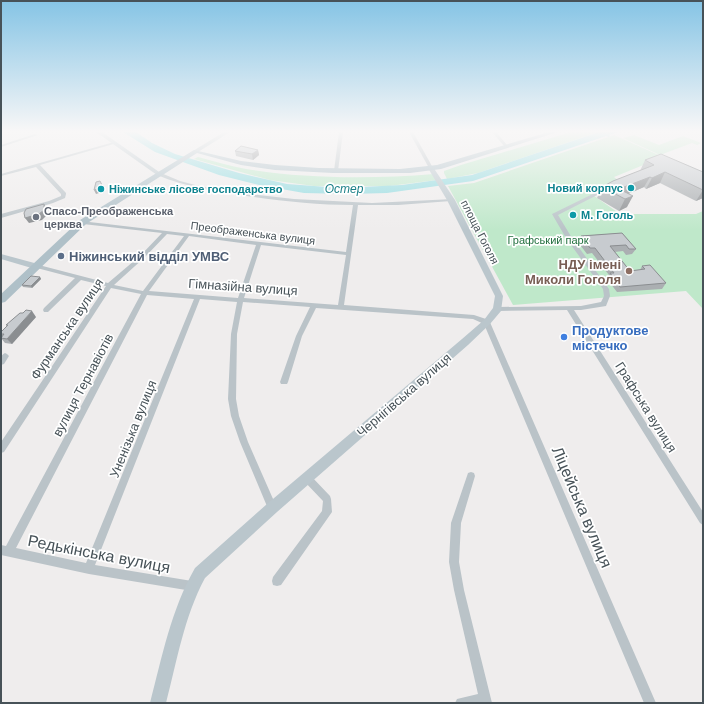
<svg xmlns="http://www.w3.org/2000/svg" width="704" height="704" viewBox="0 0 704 704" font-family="Arial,sans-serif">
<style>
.green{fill:#bfe8ca}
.water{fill:#92dbe0}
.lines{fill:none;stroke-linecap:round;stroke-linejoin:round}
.street{fill:#bac3c8;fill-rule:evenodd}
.secondary{fill:#bac6cc;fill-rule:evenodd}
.primary{fill:#afc0c8;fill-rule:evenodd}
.wall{fill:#abafb2}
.shaded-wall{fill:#8b8e91}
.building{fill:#c7cbcf;stroke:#8b8e91}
.culture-dot{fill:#0f9aa8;stroke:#fff;stroke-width:1.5}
.worship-dot{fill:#6b7280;stroke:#fff;stroke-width:1.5}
.service-dot{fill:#5c6f8a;stroke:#fff;stroke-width:1.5}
.education-dot{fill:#8d6e63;stroke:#fff;stroke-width:1.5}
.shop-dot{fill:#3f7fe0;stroke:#fff;stroke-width:1.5}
.labels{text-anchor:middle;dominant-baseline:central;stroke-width:3.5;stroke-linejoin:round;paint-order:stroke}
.far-culture-label{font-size:11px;font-weight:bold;fill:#0d838f;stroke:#fff;text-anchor:start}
.far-worship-label{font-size:11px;font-weight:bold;fill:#5b616d;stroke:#fff;text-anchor:start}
.far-street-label{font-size:11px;fill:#475258;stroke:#fff}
.far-park-label{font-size:11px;fill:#216f3e;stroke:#fff}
.far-water-label{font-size:12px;font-style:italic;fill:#1c8088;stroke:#fff}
.service-label{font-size:13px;font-weight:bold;fill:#4e5e75;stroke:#fff;text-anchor:start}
.education-label{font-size:13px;font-weight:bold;fill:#785e54;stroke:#fff;text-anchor:end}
.street-label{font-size:13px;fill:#475258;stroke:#fff}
.shop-label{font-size:13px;font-weight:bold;fill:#366cbe;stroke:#fff;text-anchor:start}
.near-street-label{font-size:16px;fill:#475258;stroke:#fff}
</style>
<rect width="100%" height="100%" fill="#efeded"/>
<!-- green -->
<g class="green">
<path d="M571 132H598L478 173 447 179 444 173V171L461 165Z"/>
<path d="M614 135 663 157 614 177 619 181 590 193 620 214H696L703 211V309L686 291 513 305 448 186 474 183Z"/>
<path d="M634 135 659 145 683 136 701 143 697 145 692 143 660 155 623 138Z"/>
<path d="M198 157C214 161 230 166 246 169 306 179 373 179 434 174L437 180 389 186H314L270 180 194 159Z"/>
</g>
<!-- water -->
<path class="water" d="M123 132H136L152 143 175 154 239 173 287 184 341 188 402 185 472 175 599 132H618L609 135 610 136 609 137 606 136 473 181 387 193 349 194 304 193 259 185 219 175 155 152Z"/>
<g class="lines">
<!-- street -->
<g class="street">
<path d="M339 132H343L338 171 336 172 334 171Z"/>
<path d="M409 132H413L433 168V169L429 168Z"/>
<path d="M492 132H496L507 145V147H505Z"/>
<path d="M35 134 38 135 1 147V145Z"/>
<path d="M114 142 117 143 40 165 66 193V194L65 198 53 203 1 218V214L49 201 61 196V194L36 167 1 176V174Z"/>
<path d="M157 173H161L180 181 199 186 242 193 294 199 372 203 453 199V201H451L398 205H358L344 305 474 315 489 320 656 703H644L484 324 473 319 316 308 302 336 288 382 287 384H281L280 382 296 336 310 307 243 302 237 334 236 399 239 416 248 442 277 508 275 511 272 512 269 511 240 442 231 416 228 399 231 334 237 302 200 299 95 565 192 581 196 582 197 586 196 590 192 591 89 574 1 555V545L6 546 141 294 111 288 4 452 1 453V442L106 286 81 280 48 312H44L43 310 44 308 75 278 33 267 32 266 35 264 108 283 141 255 162 233 83 224 81 223V221L346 252 353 205C318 205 282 201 247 196 216 192 186 187 157 175ZM167 234 184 236 143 291 114 285 145 257ZM189 236 256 245 238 298 149 291ZM261 245 346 255 338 305 244 298ZM147 295 194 299 86 563 16 548Z"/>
<path d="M607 187H609V189L558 215 572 238 609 289 610 296 606 306 581 310H574L703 512V525L700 523 567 310 498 311 495 309 498 307 581 306 601 302 604 296 603 289 566 238 552 214Z"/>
<path d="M5 353 7 354 9 356 4 364 1 365C1 360 0 355 5 353Z"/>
<path d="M471 472 474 473 475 476 461 523 459 562 464 590 492 703H455L457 699 478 694 454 590 449 562 451 523 467 476 468 473Z"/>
<path d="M307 474 310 475 330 496 331 499 332 512 281 585 277 586 273 585 272 581 273 577 322 511 323 501 304 481 303 478 304 475Z"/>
</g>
<!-- secondary -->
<g class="secondary">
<path d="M96 132H102L162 174 157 175Z"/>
<path d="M224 132H230L198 152 193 151Z"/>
<path d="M431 166 433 167 455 200 503 296 501 311 490 324 468 345 277 512 205 578C184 617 177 661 166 703H150C162 657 171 610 195 568L267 504 462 339 484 320 493 308 495 296 447 200 428 168Z"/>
<path d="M1 254 38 264 39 266 35 269 1 259Z"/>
</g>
<!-- primary -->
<path class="primary" d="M549 132H558L441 169 410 173H333L275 170 241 165 197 153 86 224 5 302 1 303V294L80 220 194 150 241 161 275 165 319 168 400 169 437 165Z"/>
</g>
<!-- wall -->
<g class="wall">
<path d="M258 150 259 155 253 160 236 156 235 151Z"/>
<path d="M645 160 703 172V198L696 201 660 183 646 189 644 187 628 194 627 207 619 211 597 198 602 187 640 171Z"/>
<path d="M622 233 636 249 632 254 626 255 623 251 615 252 630 271 640 270 642 266 666 283 662 289 617 292 607 279 609 275 592 253 587 254 578 242 581 236Z"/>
<path d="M40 277 41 279 32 288 23 287 22 285Z"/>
<path d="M36 317 12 344 5 343 1 338V337L2 336 1 335V332L7 326 6 325Z"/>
</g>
<!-- shaded-wall -->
<g class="shaded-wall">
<path d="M258 150 259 155 253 160 252 154Z"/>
<path d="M665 172 660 183 646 189 652 178Z"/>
<path d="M650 177 644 187 621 197 619 189Z"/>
<path d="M103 187 105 191 96 194 94 190Z"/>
<path d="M703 190V198L696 201Z"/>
<path d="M633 196 627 207 619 211 625 199Z"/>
<path d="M44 204 47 210V215L42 220 29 223 25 218Z"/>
<path d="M40 277 41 279 32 288 31 286Z"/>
<path d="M32 311 36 317 12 344 7 339Z"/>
</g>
<!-- building -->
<g class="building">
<path d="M241 146 258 150 252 154 235 151Z"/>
<path d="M661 154 703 172V190L665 172 652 178 650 177 619 189 633 196 625 199 602 187 613 181 654 165 645 160Z"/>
<path d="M100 181 103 187 94 190 96 182Z"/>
<path d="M44 204V210L39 214 25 218 24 213 26 209Z"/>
<path d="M622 233 636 249H629L626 245 610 246 630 271 645 269 642 266 650 265 666 283 620 287 610 273H614L595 248H590L581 236Z"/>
<path d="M31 276 40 277 31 286 22 285Z"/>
<path d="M26 310 32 311 7 339 1 338 4 334H1V332L8 325H6L20 313H23Z"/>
</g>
<!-- sky -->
<linearGradient id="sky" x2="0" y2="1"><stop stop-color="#85c4e5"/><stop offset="0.57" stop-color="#f8f7f7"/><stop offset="1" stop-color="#f8f7f7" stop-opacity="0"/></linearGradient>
<rect width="704" height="230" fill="url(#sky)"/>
<!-- markers -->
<g class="culture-dot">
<circle cx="631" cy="188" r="4"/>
<circle cx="101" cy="189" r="4"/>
<circle cx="573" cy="215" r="4"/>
</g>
<circle class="worship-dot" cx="36" cy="217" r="4"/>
<circle class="service-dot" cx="61" cy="256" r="4"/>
<circle class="education-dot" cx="629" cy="271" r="4"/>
<circle class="shop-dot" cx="564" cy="337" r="4"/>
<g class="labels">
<!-- far-culture labels -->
<g class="far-culture-label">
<text x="623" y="188" text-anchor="end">Новий корпус</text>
<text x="109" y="189">Ніжинське лісове господарство</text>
<text x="581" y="215">М. Гоголь</text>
</g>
<!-- far-worship labels -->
<g class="far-worship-label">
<text x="44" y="211">Спасо-Преображенська<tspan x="44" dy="13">церква</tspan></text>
</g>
<!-- far-street labels -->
<g class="far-street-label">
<text transform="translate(480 232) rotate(63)">площа Гоголя</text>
<text transform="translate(253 233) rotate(7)">Преображенська вулиця</text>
</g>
<!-- far-park labels -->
<g class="far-park-label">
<text x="548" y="240">Графський парк</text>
</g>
<!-- far-water labels -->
<g class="far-water-label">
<text x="344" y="189">Остер</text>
</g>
<!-- service labels -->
<g class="service-label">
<text x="69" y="256">Ніжинський відділ УМВС</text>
</g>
<!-- education labels -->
<g class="education-label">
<text x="621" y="264">НДУ імені<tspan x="621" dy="15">Миколи Гоголя</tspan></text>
</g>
<!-- street labels -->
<g class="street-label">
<text transform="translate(243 287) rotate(4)">Гімназійна вулиця</text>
<text transform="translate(67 329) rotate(-56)">Фурманська вулиця</text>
<text transform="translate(83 385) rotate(-62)">вулиця Тернавіотів</text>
<text transform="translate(404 395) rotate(-41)">Чернігівська вулиця</text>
<text transform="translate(646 407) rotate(58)">Графська вулиця</text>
<text transform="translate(133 429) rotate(-68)">Уненізька вулиця</text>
</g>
<!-- shop labels -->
<g class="shop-label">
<text x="572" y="330">Продуктове<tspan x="572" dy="15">містечко</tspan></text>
</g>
<!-- near-street labels -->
<g class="near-street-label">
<text transform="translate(582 507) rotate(67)">Ліцейська вулиця</text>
<text transform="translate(99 554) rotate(11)">Редькінська вулиця</text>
</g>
</g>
<!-- border -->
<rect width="704" height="704" fill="none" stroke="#475258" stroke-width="4"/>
</svg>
